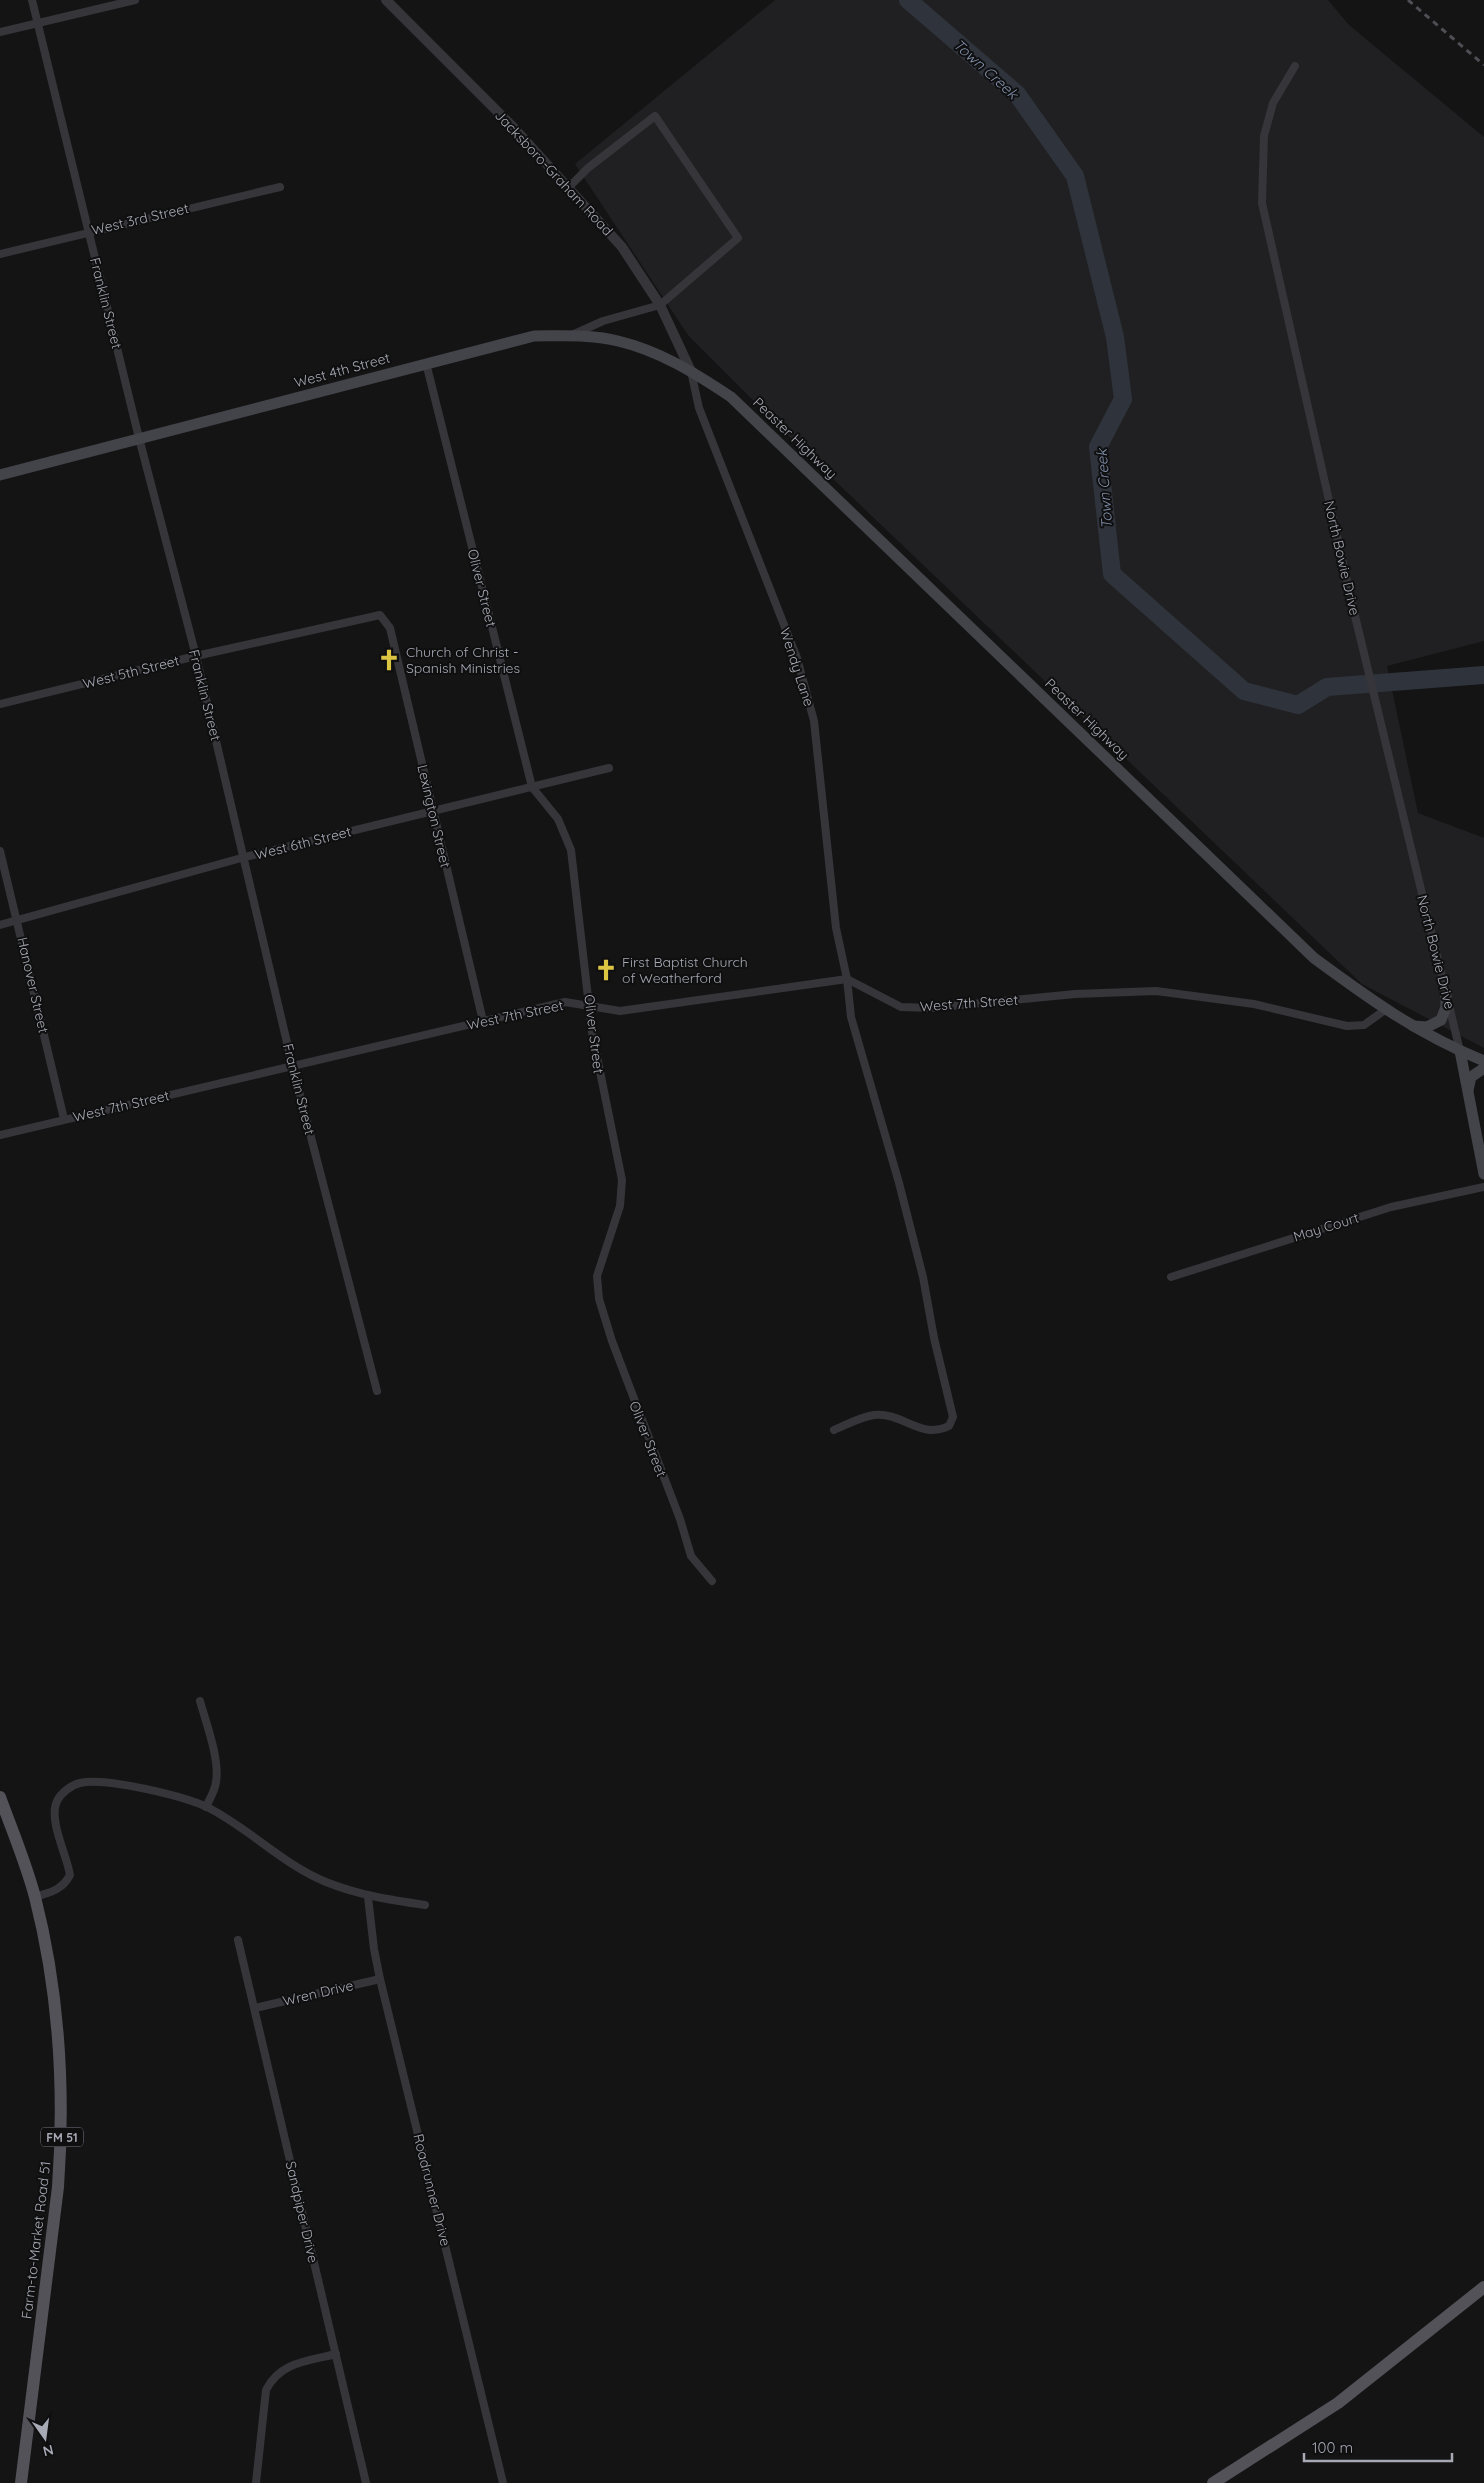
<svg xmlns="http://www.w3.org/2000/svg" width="1484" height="2483" viewBox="0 0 1484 2483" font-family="Quicksand,sans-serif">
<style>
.built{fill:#202022}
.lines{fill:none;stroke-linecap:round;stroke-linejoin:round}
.river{stroke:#2f343c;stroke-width:18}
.minor{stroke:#35353a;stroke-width:8}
.tertiary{stroke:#35353a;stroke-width:10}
.secondary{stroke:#434449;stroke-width:11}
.primary{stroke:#525258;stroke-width:12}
.rail{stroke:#4e4f55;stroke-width:3;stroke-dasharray:6 5;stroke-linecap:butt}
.labels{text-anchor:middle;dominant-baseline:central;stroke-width:4;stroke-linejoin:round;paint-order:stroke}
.shield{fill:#0f0f10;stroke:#797b83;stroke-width:1}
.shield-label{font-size:12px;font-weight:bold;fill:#a7a9b4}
.street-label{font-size:14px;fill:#a7a9b4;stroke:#0f0f10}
.poi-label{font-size:14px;fill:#a7a9b4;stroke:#0f0f10;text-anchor:start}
.water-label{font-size:15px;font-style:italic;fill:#8290ab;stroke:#0f0f10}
</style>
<rect width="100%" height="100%" fill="#141415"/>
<!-- built -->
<path class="built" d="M775 0H1328L1349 25 1484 137V641L1387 666 1418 813 1484 838V1048L1362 984 808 455 688 335 575 164Z"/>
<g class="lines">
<!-- river -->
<path class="river" d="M908 0 1017 94 1075 176 1115 337 1123 399 1098 447 1112 574 1244 691 1298 705 1327 687 1484 675"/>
<!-- minor -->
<g class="minor">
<path d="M32 0 139 438 196 656 293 1068 377 1391"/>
<path d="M0 32 135 0"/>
<path d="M1295 66 1273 103 1264 136 1262 203 1355 616 1460 1051"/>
<path d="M568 188 588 168 655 116 738 238 660 305 603 321 572 335"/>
<path d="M0 254 280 187"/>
<path d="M426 363 532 787 558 819 571 850 592 1032 622 1180 620 1206 597 1276 599 1299 612 1341 680 1519 691 1556 712 1581"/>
<path d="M691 371 699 408 797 658 814 721 836 928 847 979 851 1017 899 1183 923 1277 934 1338 953 1417 949 1426C920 1440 903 1412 874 1415 860 1417 846 1425 834 1430"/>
<path d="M0 704 196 656 380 615 390 628 483 1021"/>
<path d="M0 851 64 1119"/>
<path d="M0 925 245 857 609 768"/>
<path d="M0 1135 565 1002 620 1011 847 979 901 1007 930 1008 1075 994 1156 991 1254 1004 1347 1026 1364 1025 1385 1010"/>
<path d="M1171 1277 1391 1207 1484 1187"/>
<path d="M200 1701C206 1723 220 1759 216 1782 215 1791 210 1798 206 1807"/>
<path d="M35 1897C51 1892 62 1890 70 1875 67 1855 48 1820 57 1801 61 1793 71 1785 80 1783 106 1777 183 1796 207 1807 249 1828 282 1864 326 1882 358 1895 391 1900 425 1905"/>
<path d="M368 1897 374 1949 380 1979 503 2483"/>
<path d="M238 1940 366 2483"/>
<path d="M255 2008 380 1979"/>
<path d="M256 2483 266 2390C280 2362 308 2361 336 2354"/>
</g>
<!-- tertiary -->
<path class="tertiary" d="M386 0 514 128 622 247 660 305 690 369"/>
<!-- secondary -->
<g class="secondary">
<path d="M0 475 534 336C561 336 592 334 618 341 660 351 695 373 731 397L1314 958C1371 1000 1418 1034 1484 1061"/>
<path d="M1413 1026 1427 1027 1441 1020 1446 1007V993"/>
<path d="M1460 1051 1484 1174"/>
<path d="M1468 1090 1471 1077 1484 1068"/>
</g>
<!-- primary -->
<g class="primary">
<path d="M0 1797C12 1830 26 1863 35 1897 59 1991 65 2090 58 2187L21 2483"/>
<path d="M1213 2483 1338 2403 1484 2287"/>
</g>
<!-- rail -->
<path class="rail" d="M1408 0 1484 65"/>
</g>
<!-- icons -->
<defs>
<g id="church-bare" transform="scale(1.725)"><path d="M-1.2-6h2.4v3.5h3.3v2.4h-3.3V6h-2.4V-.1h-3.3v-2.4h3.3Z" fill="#ddc544" stroke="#0f0f10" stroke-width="2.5" paint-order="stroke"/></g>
</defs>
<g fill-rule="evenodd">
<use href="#church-bare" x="389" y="660"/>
<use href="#church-bare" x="606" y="970"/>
</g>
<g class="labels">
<!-- shield labels -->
<rect class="shield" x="41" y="2127.5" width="42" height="19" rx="4"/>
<g class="shield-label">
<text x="62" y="2137">FM 51</text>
</g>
<!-- street labels -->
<g class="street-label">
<text transform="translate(554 173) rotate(47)">Jacksboro-Graham Road</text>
<text transform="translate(140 219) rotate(-13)">West 3rd Street</text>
<text transform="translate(106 303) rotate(76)">Franklin Street</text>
<text transform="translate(342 370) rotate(-15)">West 4th Street</text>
<text transform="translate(795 438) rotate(44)">Peaster Highway</text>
<text transform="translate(1342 558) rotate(77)">North Bowie Drive</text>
<text transform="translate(482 588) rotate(76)">Oliver Street</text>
<text transform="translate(797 667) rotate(72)">Wendy Lane</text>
<text transform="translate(131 672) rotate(-14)">West 5th Street</text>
<text transform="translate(205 695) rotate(76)">Franklin Street</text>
<text transform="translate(1087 719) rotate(44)">Peaster Highway</text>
<text transform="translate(434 816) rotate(77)">Lexington Street</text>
<text transform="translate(303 843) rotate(-14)">West 6th Street</text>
<text transform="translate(1436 952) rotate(76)">North Bowie Drive</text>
<text transform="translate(33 985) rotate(77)">Hanover Street</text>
<text transform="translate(969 1003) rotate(-4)">West 7th Street</text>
<text transform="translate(515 1015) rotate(-12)">West 7th Street</text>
<text transform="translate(594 1034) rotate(83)">Oliver Street</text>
<text transform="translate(299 1089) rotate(76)">Franklin Street</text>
<text transform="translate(121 1106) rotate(-13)">West 7th Street</text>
<text transform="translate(1326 1227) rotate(-17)">May Court</text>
<text transform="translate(648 1439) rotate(69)">Oliver Street</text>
<text transform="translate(318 1993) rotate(-13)">Wren Drive</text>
<text transform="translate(432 2190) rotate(76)">Roadrunner Drive</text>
<text transform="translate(302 2212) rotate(77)">Sandpiper Drive</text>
<text transform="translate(36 2240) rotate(-83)">Farm-to-Market Road 51</text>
</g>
<!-- poi labels -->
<g class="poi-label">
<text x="406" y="652">Church of Christ -<tspan x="406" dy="16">Spanish Ministries</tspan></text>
<text x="622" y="962">First Baptist Church<tspan x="622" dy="16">of Weatherford</tspan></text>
</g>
<!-- water labels -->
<g class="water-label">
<text transform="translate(986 69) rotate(42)">Town Creek</text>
<text transform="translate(1104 489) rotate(-94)">Town Creek</text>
</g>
</g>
<!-- north arrow -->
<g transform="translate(45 2438) rotate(166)" stroke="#0f0f10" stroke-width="4" paint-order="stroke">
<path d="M0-4L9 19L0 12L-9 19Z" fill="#a7a9b4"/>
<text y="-8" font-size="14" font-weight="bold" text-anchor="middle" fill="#a7a9b4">N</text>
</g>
<!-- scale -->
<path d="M1304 2453v8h148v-8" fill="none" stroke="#a7a9b4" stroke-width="2.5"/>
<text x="1312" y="2453" font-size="15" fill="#a7a9b4" stroke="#0f0f10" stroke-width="4" paint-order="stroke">100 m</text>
</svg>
